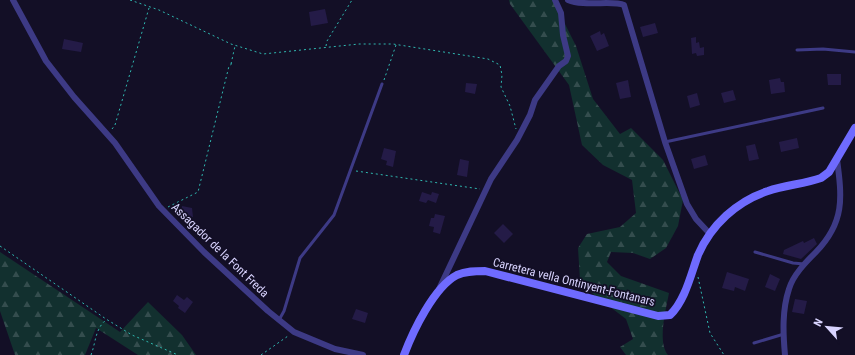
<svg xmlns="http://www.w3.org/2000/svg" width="855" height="355" viewBox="0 0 855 355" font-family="'Roboto Condensed',sans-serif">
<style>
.forest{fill:url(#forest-firs)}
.building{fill:#241b47}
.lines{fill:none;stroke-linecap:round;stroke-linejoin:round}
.path{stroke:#2fb8b0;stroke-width:1;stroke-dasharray:2 3;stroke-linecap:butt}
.lane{stroke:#3d3a85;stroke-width:3}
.street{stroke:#3d3a85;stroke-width:6}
.secondary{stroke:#6f6bff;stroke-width:8}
.labels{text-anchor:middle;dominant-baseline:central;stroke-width:3.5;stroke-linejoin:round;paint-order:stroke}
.street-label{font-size:12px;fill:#d9d4ff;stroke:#130f26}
</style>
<defs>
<pattern id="forest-firs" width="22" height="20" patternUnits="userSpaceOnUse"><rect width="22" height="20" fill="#12302f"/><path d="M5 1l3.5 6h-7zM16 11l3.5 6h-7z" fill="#344d4e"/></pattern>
</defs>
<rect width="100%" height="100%" fill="#130f26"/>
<!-- forest -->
<g class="forest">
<path d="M509 0H553L576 46 593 99 620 134 631 128 663 160 683 200 678 226 666 248 650 259 633 253 611 252 607 262 621 276 669 293C666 309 657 342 668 355H626L620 347 633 339 626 319 593 294 580 280 578 248 587 234 620 227 636 213 632 180 603 165 582 145 569 85 510 4Z"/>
<path d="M0 252 120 332 148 302 182 335 196 355H138L96 328 85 355H15L0 311Z"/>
</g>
<!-- building -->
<g class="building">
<path d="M325 9 328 23 311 26 309 12Z"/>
<path d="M655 23 658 33 643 37 640 27Z"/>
<path d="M600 31 601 35 604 33 609 46 597 51 590 36Z"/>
<path d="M696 37V43L699 42 700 48 704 47V55L697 56 696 53 692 54 691 38Z"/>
<path d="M64 39 83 43 81 52 62 49Z"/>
<path d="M827 74H841V85H828Z"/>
<path d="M780 78 781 82H784L785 92 771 94 769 80Z"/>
<path d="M628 80 631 97 620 99 616 83Z"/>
<path d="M466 83 477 84 475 94 465 92Z"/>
<path d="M733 90 736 100 724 103 721 93Z"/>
<path d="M697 93 700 105 690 108 687 96Z"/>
<path d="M797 138 799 148 781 152 779 142Z"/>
<path d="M755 144 759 159 749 161 746 146Z"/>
<path d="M384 148 396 151 393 167 386 165 387 161 381 159Z"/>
<path d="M705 155 708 165 694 169 691 159Z"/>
<path d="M460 159 469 161 467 177 457 175Z"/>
<path d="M422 192 431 195 432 192 439 194 436 203 428 200 426 203 419 201Z"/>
<path d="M182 206 192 208 193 217 181 216Z"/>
<path d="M435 214 445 216 440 234 433 232 434 227 429 226 431 218H434Z"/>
<path d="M503 224 513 234 504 243 494 233Z"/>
<path d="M814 238 817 244 801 259 783 254 784 250 803 241 804 243Z"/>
<path d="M727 272 749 279 745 291 735 287 734 291 722 288Z"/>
<path d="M770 274 780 279 775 291 765 287Z"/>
<path d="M177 295 184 300 187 297 193 302 185 313 178 308 179 306 173 301Z"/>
<path d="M795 299 807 301 804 314 792 312Z"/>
<path d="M356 309 368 313 365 323 352 319Z"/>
</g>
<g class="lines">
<!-- path -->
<g class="path">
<path d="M130 0 159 10 231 44 263 54 359 44H393L488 59 500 65 502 75 501 87 510 106 516 129"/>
<path d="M326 46 327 41 352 0"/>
<path d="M231 64 235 46"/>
<path d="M384 80 396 45"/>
<path d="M112 129 115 125 149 8"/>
<path d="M356 171 480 189"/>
<path d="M168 207 198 192 229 66 234 62"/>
<path d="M0 246 106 319 132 335 178 355"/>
<path d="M698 277 710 333 724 355"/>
<path d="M91 355C96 342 95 329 106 320"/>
<path d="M261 355 288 336"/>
</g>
<!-- lane -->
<g class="lane">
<path d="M797 50 823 49 855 52"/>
<path d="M665 142 823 108"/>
<path d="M755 252 793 263 804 264"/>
<path d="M279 320 284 311 300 258 334 215 382 84"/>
<path d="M754 343 784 334"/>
</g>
<!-- street -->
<g class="street">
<path d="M13 0 46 61 74 97 115 143 159 206 204 252 268 311 294 332 335 349 363 355"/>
<path d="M568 0C584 7 613 0 624 5L665 142 687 204 696 219 710 234"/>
<path d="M439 289 491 179 517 140 530 115 535 100 559 66 566 61 568 56 563 35 561 13 555 0"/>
<path d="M785 355C783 333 782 310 789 289 793 275 806 262 816 252 845 222 842 198 837 159"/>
</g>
<!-- secondary -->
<path class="secondary" d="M404 355C413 331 434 287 457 275 466 271 475 271 485 271L658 316 670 315C685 301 691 274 698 255 711 225 737 201 768 191 785 185 804 184 821 178L829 172 855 128"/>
</g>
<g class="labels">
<!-- street labels -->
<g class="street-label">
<text transform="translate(220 250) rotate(44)">Assagador de la Font Freda</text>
<text transform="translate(574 282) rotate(14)">Carretera vella Ontinyent-Fontanars</text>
</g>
</g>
<!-- north arrow -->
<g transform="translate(827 327) rotate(297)" stroke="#130f26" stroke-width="3" paint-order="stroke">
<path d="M0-3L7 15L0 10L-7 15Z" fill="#d9d4ff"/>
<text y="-6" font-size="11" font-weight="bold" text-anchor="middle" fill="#d9d4ff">N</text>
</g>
</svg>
